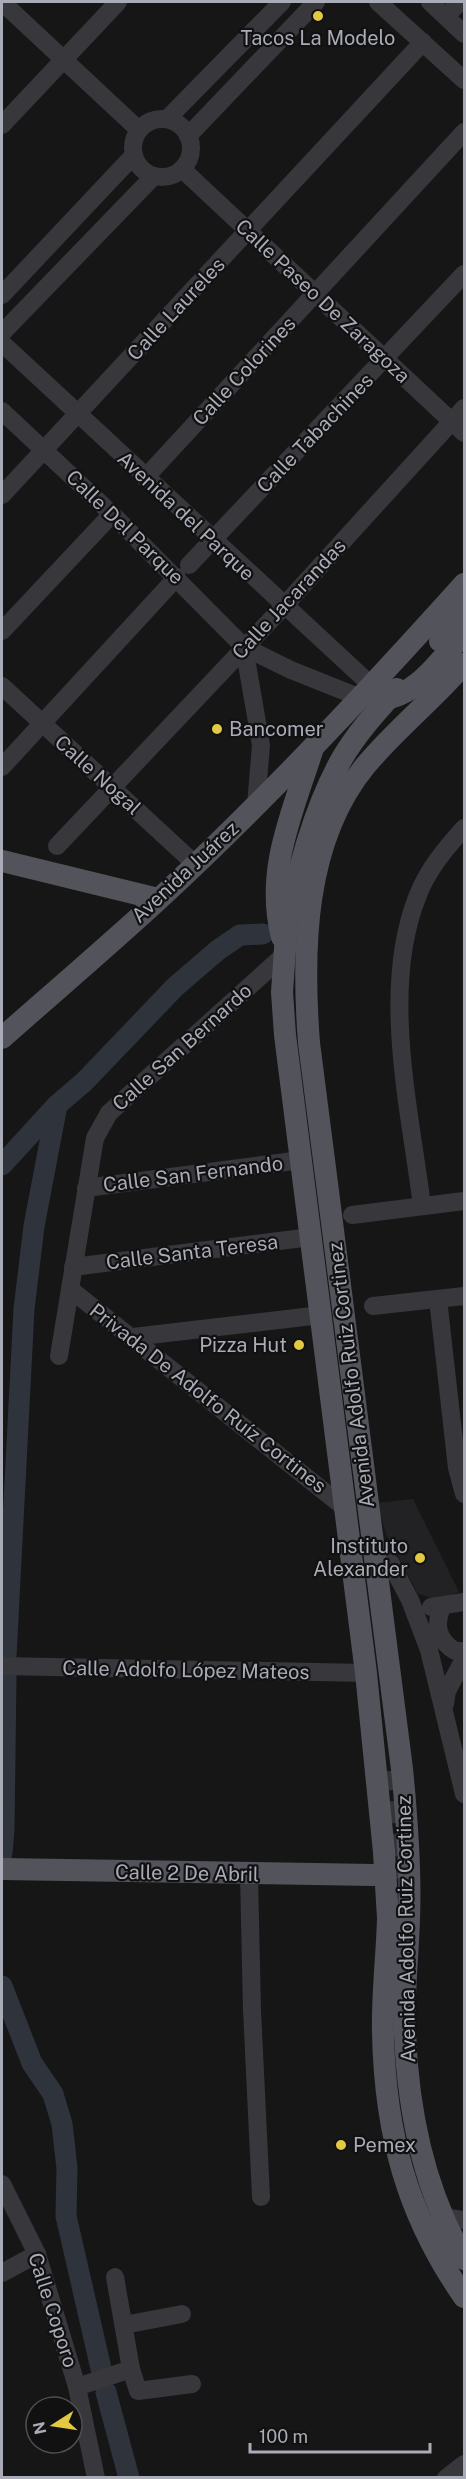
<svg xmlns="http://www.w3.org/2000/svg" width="466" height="2479" viewBox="0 0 466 2479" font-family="'Public Sans',sans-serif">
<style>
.built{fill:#222224}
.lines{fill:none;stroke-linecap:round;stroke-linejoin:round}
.river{stroke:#2f343c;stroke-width:21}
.major-tunnel{stroke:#333437;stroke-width:22;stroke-dasharray:22 11;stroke-linecap:butt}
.minor{stroke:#37373c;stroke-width:18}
.major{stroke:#53545b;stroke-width:22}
.major-bridge{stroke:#53545b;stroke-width:22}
.poi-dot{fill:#e3c942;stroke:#111112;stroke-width:2}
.labels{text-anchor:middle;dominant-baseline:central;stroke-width:4.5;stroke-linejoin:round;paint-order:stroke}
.poi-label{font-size:20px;fill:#a9abb6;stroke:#111112;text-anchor:start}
.street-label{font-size:20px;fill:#a9abb6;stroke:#111112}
</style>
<rect width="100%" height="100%" fill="#161617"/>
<!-- built -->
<path class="built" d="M413 1499 459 1592 440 1600 418 1594 386 1534 377 1503Z"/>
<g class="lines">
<!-- river -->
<g class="river">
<path d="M2 1165 56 1106"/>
<path d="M6 1656 24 1309 34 1226 57 1105 84 1082 175 987 218 950 240 935 263 934"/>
<path d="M2 1853 4 1829 6 1676"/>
<path d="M2 1986 32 2063 53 2094 62 2124 67 2168 66 2216 102 2373"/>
<path d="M106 2392 129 2478"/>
</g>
<!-- major-tunnel -->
<path class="major-tunnel" d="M374 1875C384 1873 392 1873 396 1862L390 1771"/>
<!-- minor -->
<g class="minor">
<path d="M2 2 139 130"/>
<path d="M378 2 464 80"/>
<path d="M430 2 464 34"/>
<path d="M446 16 460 2"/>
<path d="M167 119 282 2"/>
<circle cx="162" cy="148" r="29"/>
<path d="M2 125 118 2"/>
<path d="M188 136 316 2"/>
<path d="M182 169 464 433"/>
<path d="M2 295 134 155"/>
<path d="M2 333 154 176"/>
<path d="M2 343 372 686"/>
<path d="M2 411 112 514 244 647 291 670 361 698"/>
<path d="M145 478 464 132"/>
<path d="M2 495 423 42"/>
<path d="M189 565 464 274"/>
<path d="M2 631 112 514"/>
<path d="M244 647 261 745 256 805"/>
<path d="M2 686 195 864"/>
<path d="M2 767 177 577"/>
<path d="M57 846 283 607 464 408"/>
<path d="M86 1188 301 1160"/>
<path d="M422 1206C410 1109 380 988 418 895 428 869 446 848 464 828"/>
<path d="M352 1215 464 1201"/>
<path d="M73 1267 311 1237"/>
<path d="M70 1289 345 1508"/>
<path d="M438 1299 457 1468 464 1494"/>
<path d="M373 1306 464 1296"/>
<path d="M133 1337 321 1315"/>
<path d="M59 1356 95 1138 109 1113 283 956"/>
<path d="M390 1562 410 1600 429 1650 464 1794"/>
<path d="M431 1607 464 1602"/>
<path d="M442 1607C434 1626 438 1640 455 1651H464"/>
<path d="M2 1666 366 1673"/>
<path d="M445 1704 447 1691 464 1659"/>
<path d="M249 1875 252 2010 261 2197"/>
<path d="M2 2184 37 2254 77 2387 96 2478"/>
<path d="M441 2217 464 2220"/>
<path d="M2 2273 37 2254"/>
<path d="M115 2277 131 2369 138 2391 192 2384"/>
<path d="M124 2325 182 2314"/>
<path d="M77 2387 131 2369"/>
<path d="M446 2478 464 2464"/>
</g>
<!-- major -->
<g class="major">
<path d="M440 641 464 612"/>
<path d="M464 664C434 699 397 728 366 765 303 841 302 951 309 1043L402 1769C407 1819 411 1869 409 1919 408 1957 403 1995 405 2033 408 2113 424 2190 464 2259"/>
<path d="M381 699C417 697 441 658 464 634"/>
<path d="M2 861 158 899"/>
<path d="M287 920 282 992 285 1035 366 1673 384 1852"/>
<path d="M282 937C265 871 292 814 312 751"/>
<path d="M2 1038C54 992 107 947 158 900 266 800 366 693 464 584"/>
<path d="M2 1869 374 1875"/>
<path d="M388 1918C387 1956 382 1995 383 2033 385 2133 407 2215 464 2297"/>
</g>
<!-- major-bridge -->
<g class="major-bridge">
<path d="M287 920C300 866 313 812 340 762 355 735 376 712 397 689"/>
<path d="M384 1852 388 1918"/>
</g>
</g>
<!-- markers -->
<g class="poi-dot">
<circle cx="318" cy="16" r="6"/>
<circle cx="217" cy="729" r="6"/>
<circle cx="299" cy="1345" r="6"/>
<circle cx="420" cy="1558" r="6"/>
<circle cx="341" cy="2145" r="6"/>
</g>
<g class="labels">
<!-- poi labels -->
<g class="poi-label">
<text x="318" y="38" text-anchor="middle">Tacos La Modelo</text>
<text x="229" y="729">Bancomer</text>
<text x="287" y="1345" text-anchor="end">Pizza Hut</text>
<text x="408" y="1546" text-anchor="end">Instituto<tspan x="408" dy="23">Alexander</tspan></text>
<text x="353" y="2145">Pemex</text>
</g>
<!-- street labels -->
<g class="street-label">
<text transform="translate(323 301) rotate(43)">Calle Paseo De Zaragoza</text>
<text transform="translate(176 309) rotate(-47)">Calle Laureles</text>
<text transform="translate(244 371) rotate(-47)">Calle Colorines</text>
<text transform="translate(315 433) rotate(-46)">Calle Tabachines</text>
<text transform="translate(186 516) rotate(43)">Avenida del Parque</text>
<text transform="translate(125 527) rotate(44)">Calle Del Parque</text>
<text transform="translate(289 599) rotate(-47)">Calle Jacarandas</text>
<text transform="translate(98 775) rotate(42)">Calle Nogal</text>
<text transform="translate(185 872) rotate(-43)">Avenida Juárez</text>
<text transform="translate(182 1047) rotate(-42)">Calle San Bernardo</text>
<text transform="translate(193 1174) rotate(-7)">Calle San Fernando</text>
<text transform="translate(192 1252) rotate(-7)">Calle Santa Teresa</text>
<text transform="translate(351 1375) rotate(-97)">Avenida Adolfo Ruiz Cortinez</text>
<text transform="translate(208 1398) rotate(38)">Privada De Adolfo Ruíz Cortines</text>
<text transform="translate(186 1670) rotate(1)">Calle Adolfo López Mateos</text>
<text transform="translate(187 1873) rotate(1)">Calle 2 De Abril</text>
<text transform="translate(406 1929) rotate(-91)">Avenida Adolfo Ruiz Cortinez</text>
<text transform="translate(53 2310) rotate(72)">Calle Coporo</text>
</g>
</g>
<!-- border -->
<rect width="466" height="2479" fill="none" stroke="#a9abb6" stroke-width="6"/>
<!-- north arrow -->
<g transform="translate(54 2425) rotate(258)"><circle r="28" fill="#111112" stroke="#4e4f54" stroke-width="1.5"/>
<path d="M0-4.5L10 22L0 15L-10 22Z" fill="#e3c942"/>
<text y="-9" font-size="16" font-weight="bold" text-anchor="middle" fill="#a9abb6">N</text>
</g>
<!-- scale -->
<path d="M250 2443v9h180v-9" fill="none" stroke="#a9abb6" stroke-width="3"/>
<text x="259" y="2443" font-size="18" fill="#a9abb6" stroke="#111112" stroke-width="4.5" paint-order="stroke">100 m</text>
</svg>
